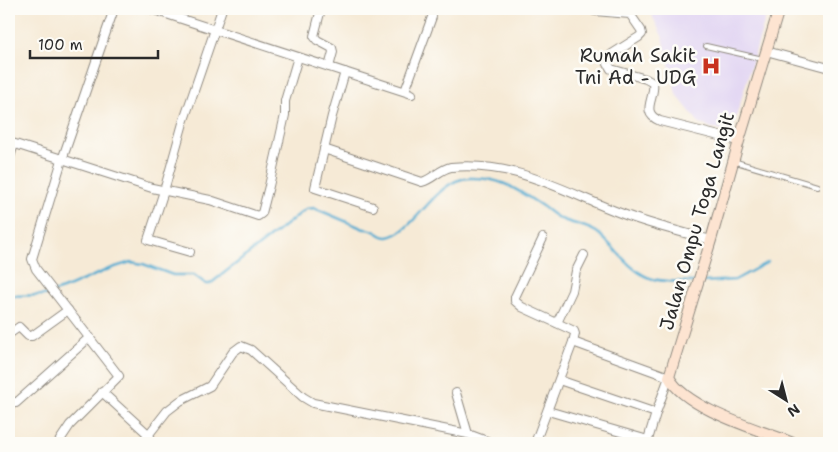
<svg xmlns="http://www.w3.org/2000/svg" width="838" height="452" viewBox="0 0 838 452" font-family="'Shantell Sans',sans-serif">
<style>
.built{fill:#e1d4f3}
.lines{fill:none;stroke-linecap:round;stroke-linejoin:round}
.stream{stroke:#54acd1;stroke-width:2.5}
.lane-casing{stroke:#908a80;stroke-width:6}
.street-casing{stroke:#908a80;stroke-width:10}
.secondary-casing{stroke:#908a80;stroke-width:12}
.lane{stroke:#fff;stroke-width:4}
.street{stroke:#fff;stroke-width:8}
.secondary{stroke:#fde4d1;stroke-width:10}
.labels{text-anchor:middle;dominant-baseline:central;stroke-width:5;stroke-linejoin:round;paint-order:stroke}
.poi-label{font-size:19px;fill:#2b2b2b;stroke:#fdfcf7;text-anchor:end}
.street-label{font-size:19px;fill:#2b2b2b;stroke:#fdfcf7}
</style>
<rect width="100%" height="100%" fill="#fdfcf7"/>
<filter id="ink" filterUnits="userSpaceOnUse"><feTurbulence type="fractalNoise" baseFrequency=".02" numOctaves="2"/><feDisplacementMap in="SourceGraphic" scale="10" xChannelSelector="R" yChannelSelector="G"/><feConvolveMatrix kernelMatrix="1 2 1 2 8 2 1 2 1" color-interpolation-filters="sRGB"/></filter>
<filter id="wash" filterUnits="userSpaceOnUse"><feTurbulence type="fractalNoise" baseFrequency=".0096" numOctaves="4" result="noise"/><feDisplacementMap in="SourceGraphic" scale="20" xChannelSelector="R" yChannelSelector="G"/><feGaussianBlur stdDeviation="1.12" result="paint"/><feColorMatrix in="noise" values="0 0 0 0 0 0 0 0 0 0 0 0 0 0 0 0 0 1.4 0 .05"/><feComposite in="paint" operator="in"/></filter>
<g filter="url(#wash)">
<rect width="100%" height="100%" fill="#f6ead6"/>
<!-- built -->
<path class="built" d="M649 9H768L731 134 700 124 676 94 663 38Z"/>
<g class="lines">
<!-- stream -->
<g class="stream">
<path d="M702 282 735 280 768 262"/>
<path d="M9 296 44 295 63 289 109 269 131 262 143 264 173 275H194L206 284H210L306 209 314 208 364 229C377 228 379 238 388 237 415 233 435 179 469 178 501 177 516 189 542 206 548 210 554 216 561 219 572 224 590 226 599 234 615 248 628 268 647 277 661 283 681 281 696 282"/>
</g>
</g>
</g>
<g filter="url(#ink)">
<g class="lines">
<!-- lane casing -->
<g class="lane-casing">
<g id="lane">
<path d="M706 46 763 59"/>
<path d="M733 161 817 186"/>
</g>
</g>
<!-- street casing -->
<g class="street-casing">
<g id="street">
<path d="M151 9 412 94"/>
<path d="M321 9 314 36 317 40 332 48 333 52 329 67"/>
<path d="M589 9 595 11 630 14 641 30 642 34 639 37 612 54 607 62 611 69 646 79 653 83C656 98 639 112 660 121L739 141"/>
<path d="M766 51 829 68"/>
<path d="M345 72 332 116 315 188 373 207"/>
<path d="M405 91 432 17"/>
<path d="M9 142 152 188 210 200 258 216 262 213 269 186 285 115V101L298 57"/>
<path d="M324 149 422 182C433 179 440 169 451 167 517 161 564 192 623 214 651 225 682 232 711 240"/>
<path d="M9 160 14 144"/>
<path d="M543 238 515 297V301L522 307 574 331 575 334 573 342"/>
<path d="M190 252 148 240 164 191 183 123 222 9"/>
<path d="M557 323 572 291 576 271 584 255"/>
<path d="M9 334 19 327 28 336H32L68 310"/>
<path d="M559 380 656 413"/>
<path d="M102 392 149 435 153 443"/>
<path d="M456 393 468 434"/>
<path d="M9 403 11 401 16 403 90 337"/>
<path d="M548 411 648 440"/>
<path d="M58 443 70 425 119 376 36 269 32 259 62 160 114 9"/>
<path d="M142 443 167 411 180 401 210 386 233 352 241 346 251 350 303 397 313 403 468 434 492 443"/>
<path d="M535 443 573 342 669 377 656 413 647 443"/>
</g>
</g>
<!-- secondary casing -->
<g class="secondary-casing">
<path id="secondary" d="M779 9 739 141 711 240 669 377C685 409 760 430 793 443"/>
</g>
<!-- lane -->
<use href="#lane" class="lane"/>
<!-- street -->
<use href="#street" class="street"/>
<!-- secondary -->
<use href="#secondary" class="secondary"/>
</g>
</g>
<!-- icons -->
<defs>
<g id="hospital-bare" transform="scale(1.5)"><path d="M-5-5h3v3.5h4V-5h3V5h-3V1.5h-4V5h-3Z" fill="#c8321e" stroke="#fdfcf7" stroke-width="2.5" paint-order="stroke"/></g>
</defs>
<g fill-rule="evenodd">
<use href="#hospital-bare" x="711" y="66"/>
</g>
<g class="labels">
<!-- poi labels -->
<g class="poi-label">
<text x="696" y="55">Rumah Sakit<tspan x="696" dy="22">Tni Ad - UDG</tspan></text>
</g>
<!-- street labels -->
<g class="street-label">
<text transform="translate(697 221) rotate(-74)">Jalan Ompu Toga Langit</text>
</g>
</g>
<!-- margin -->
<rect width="838" height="452" fill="none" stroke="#fdfcf7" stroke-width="30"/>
<!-- north arrow -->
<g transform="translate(786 400) rotate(144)" stroke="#fdfcf7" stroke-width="4" paint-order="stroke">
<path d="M0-4L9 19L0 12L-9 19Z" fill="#2b2b2b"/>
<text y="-8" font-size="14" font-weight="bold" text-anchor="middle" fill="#2b2b2b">N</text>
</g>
<!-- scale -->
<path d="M30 50v8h128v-8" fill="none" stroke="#2b2b2b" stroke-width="2.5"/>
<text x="38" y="50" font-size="15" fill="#2b2b2b" stroke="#fdfcf7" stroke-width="4" paint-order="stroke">100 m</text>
</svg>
